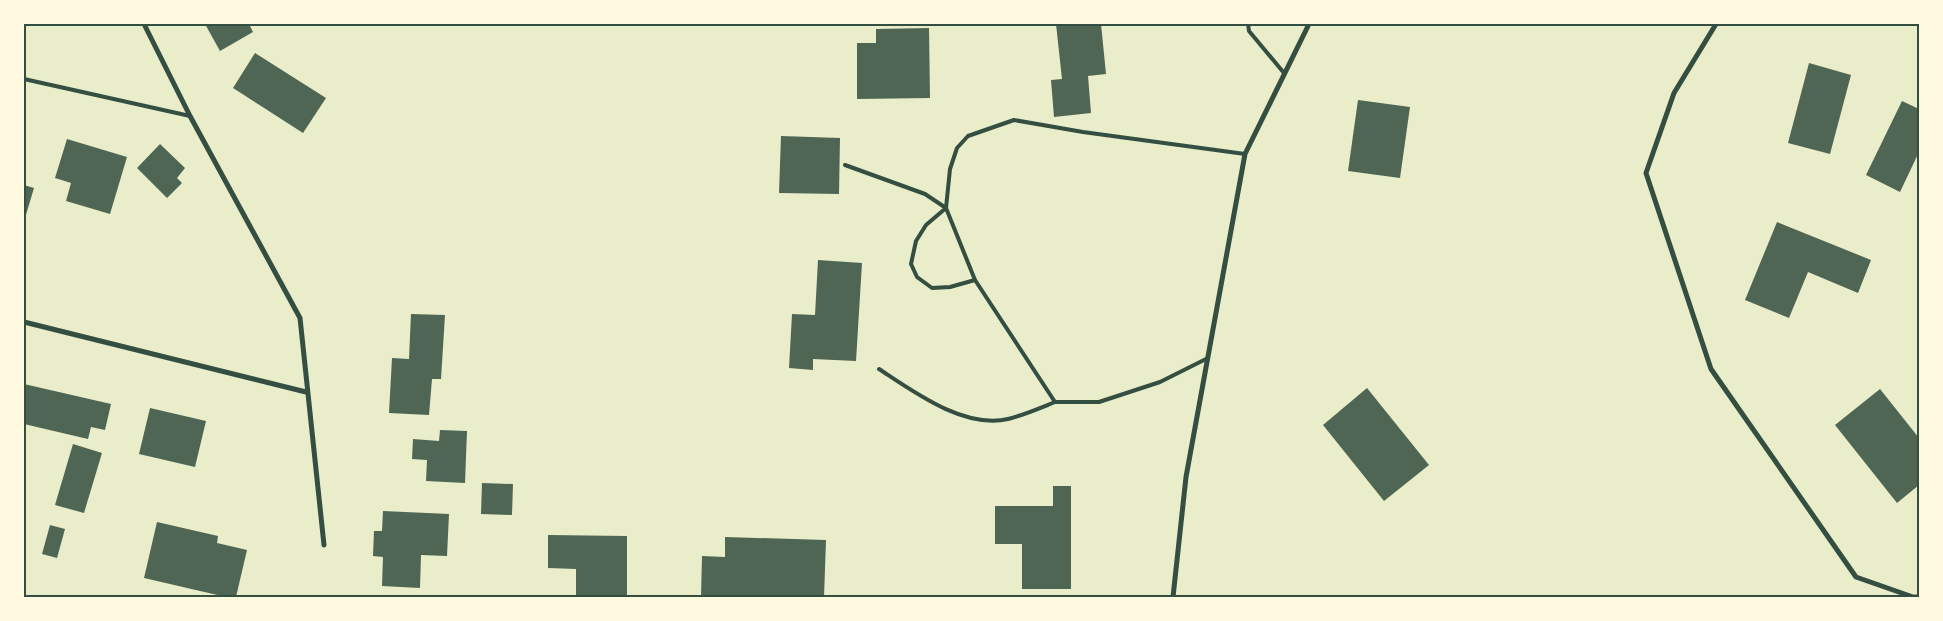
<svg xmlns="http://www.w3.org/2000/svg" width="1943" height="621" viewBox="0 0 1943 621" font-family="Rubik,sans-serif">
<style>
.building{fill:#4f6655}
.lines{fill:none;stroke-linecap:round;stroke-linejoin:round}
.service{stroke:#344e41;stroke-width:4}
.minor{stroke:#344e41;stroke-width:5}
.neatline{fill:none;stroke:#344e41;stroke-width:2}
</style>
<rect width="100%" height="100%" fill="#e9edc9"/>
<!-- building -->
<g class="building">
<path d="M205 24H249L253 32 220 51Z"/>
<path d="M1056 24H1101L1106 74 1088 76 1091 113 1054 117 1051 80 1062 79Z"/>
<path d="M929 28 930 98 857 99V43H876V29Z"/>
<path d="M255 53 326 98 303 133 233 88Z"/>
<path d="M1809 63 1851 75 1830 154 1788 143Z"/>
<path d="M1358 100 1410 107 1400 178 1348 171Z"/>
<path d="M1902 101 1919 109V152L1900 192 1866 175Z"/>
<path d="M781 136 840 138 839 194 779 193Z"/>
<path d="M67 139 127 157 110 214 66 201 71 183 55 178Z"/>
<path d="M160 144 185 168 177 178 182 183 167 198 137 168Z"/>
<path d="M24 185 34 188 25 218 24 217Z"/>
<path d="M1777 222 1871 260 1858 293 1808 272 1789 318 1745 300Z"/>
<path d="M818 260 862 263 856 361 813 359V370L789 368 792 314 815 315Z"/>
<path d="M411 314 445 315 441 379H432L429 415 389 413 392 358 409 359Z"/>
<path d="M24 384 111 404 105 430 91 427 88 439 24 424Z"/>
<path d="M1367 388 1429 465 1384 501 1323 425Z"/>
<path d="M1880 389 1919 438V485L1897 503 1835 425Z"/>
<path d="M150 408 206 421 195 467 139 454Z"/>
<path d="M440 430 467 431 465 483 426 481 427 460 412 459 413 439 439 441Z"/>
<path d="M73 444 102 453 84 513 55 505Z"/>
<path d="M482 483 513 484 512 515 481 514Z"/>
<path d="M1053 486H1071V589H1022V544H995V506H1053Z"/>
<path d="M383 511 449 514 447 556 421 555 420 588 382 586 383 557 373 556 374 531H382Z"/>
<path d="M157 522 218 536 217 543 247 550 236 597H226L144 578Z"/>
<path d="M50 525 65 529 57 558 42 554Z"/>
<path d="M548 535 627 536V597H576V569L548 568Z"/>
<path d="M725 537 826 540 824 597H701L702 556 725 557Z"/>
</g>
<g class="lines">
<!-- service -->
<g class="service">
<path d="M1248 24 1249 31 1284 73"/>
<path d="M24 79 190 116"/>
<path d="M845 165 925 194 946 208 926 225 916 241 911 264 917 277 932 288 950 287 975 280"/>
<path d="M1208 358 1160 382 1099 402H1055L975 280 946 208 950 169 957 148 968 136 1014 120 1083 132 1245 154"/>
<path d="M879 369C914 392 964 429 1008 419 1024 415 1040 408 1055 402"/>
</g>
<!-- minor -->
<g class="minor">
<path d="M144 24 190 116 300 318 324 545"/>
<path d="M1716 24 1674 93 1646 173 1711 369 1856 577 1913 597H1919"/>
<path d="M24 322 306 392"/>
<path d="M1173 597 1186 477 1245 154 1309 24"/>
</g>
</g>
<!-- border -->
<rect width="1943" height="621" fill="none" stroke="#fefae0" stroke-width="50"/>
<rect x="25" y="25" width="1893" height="571" class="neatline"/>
</svg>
